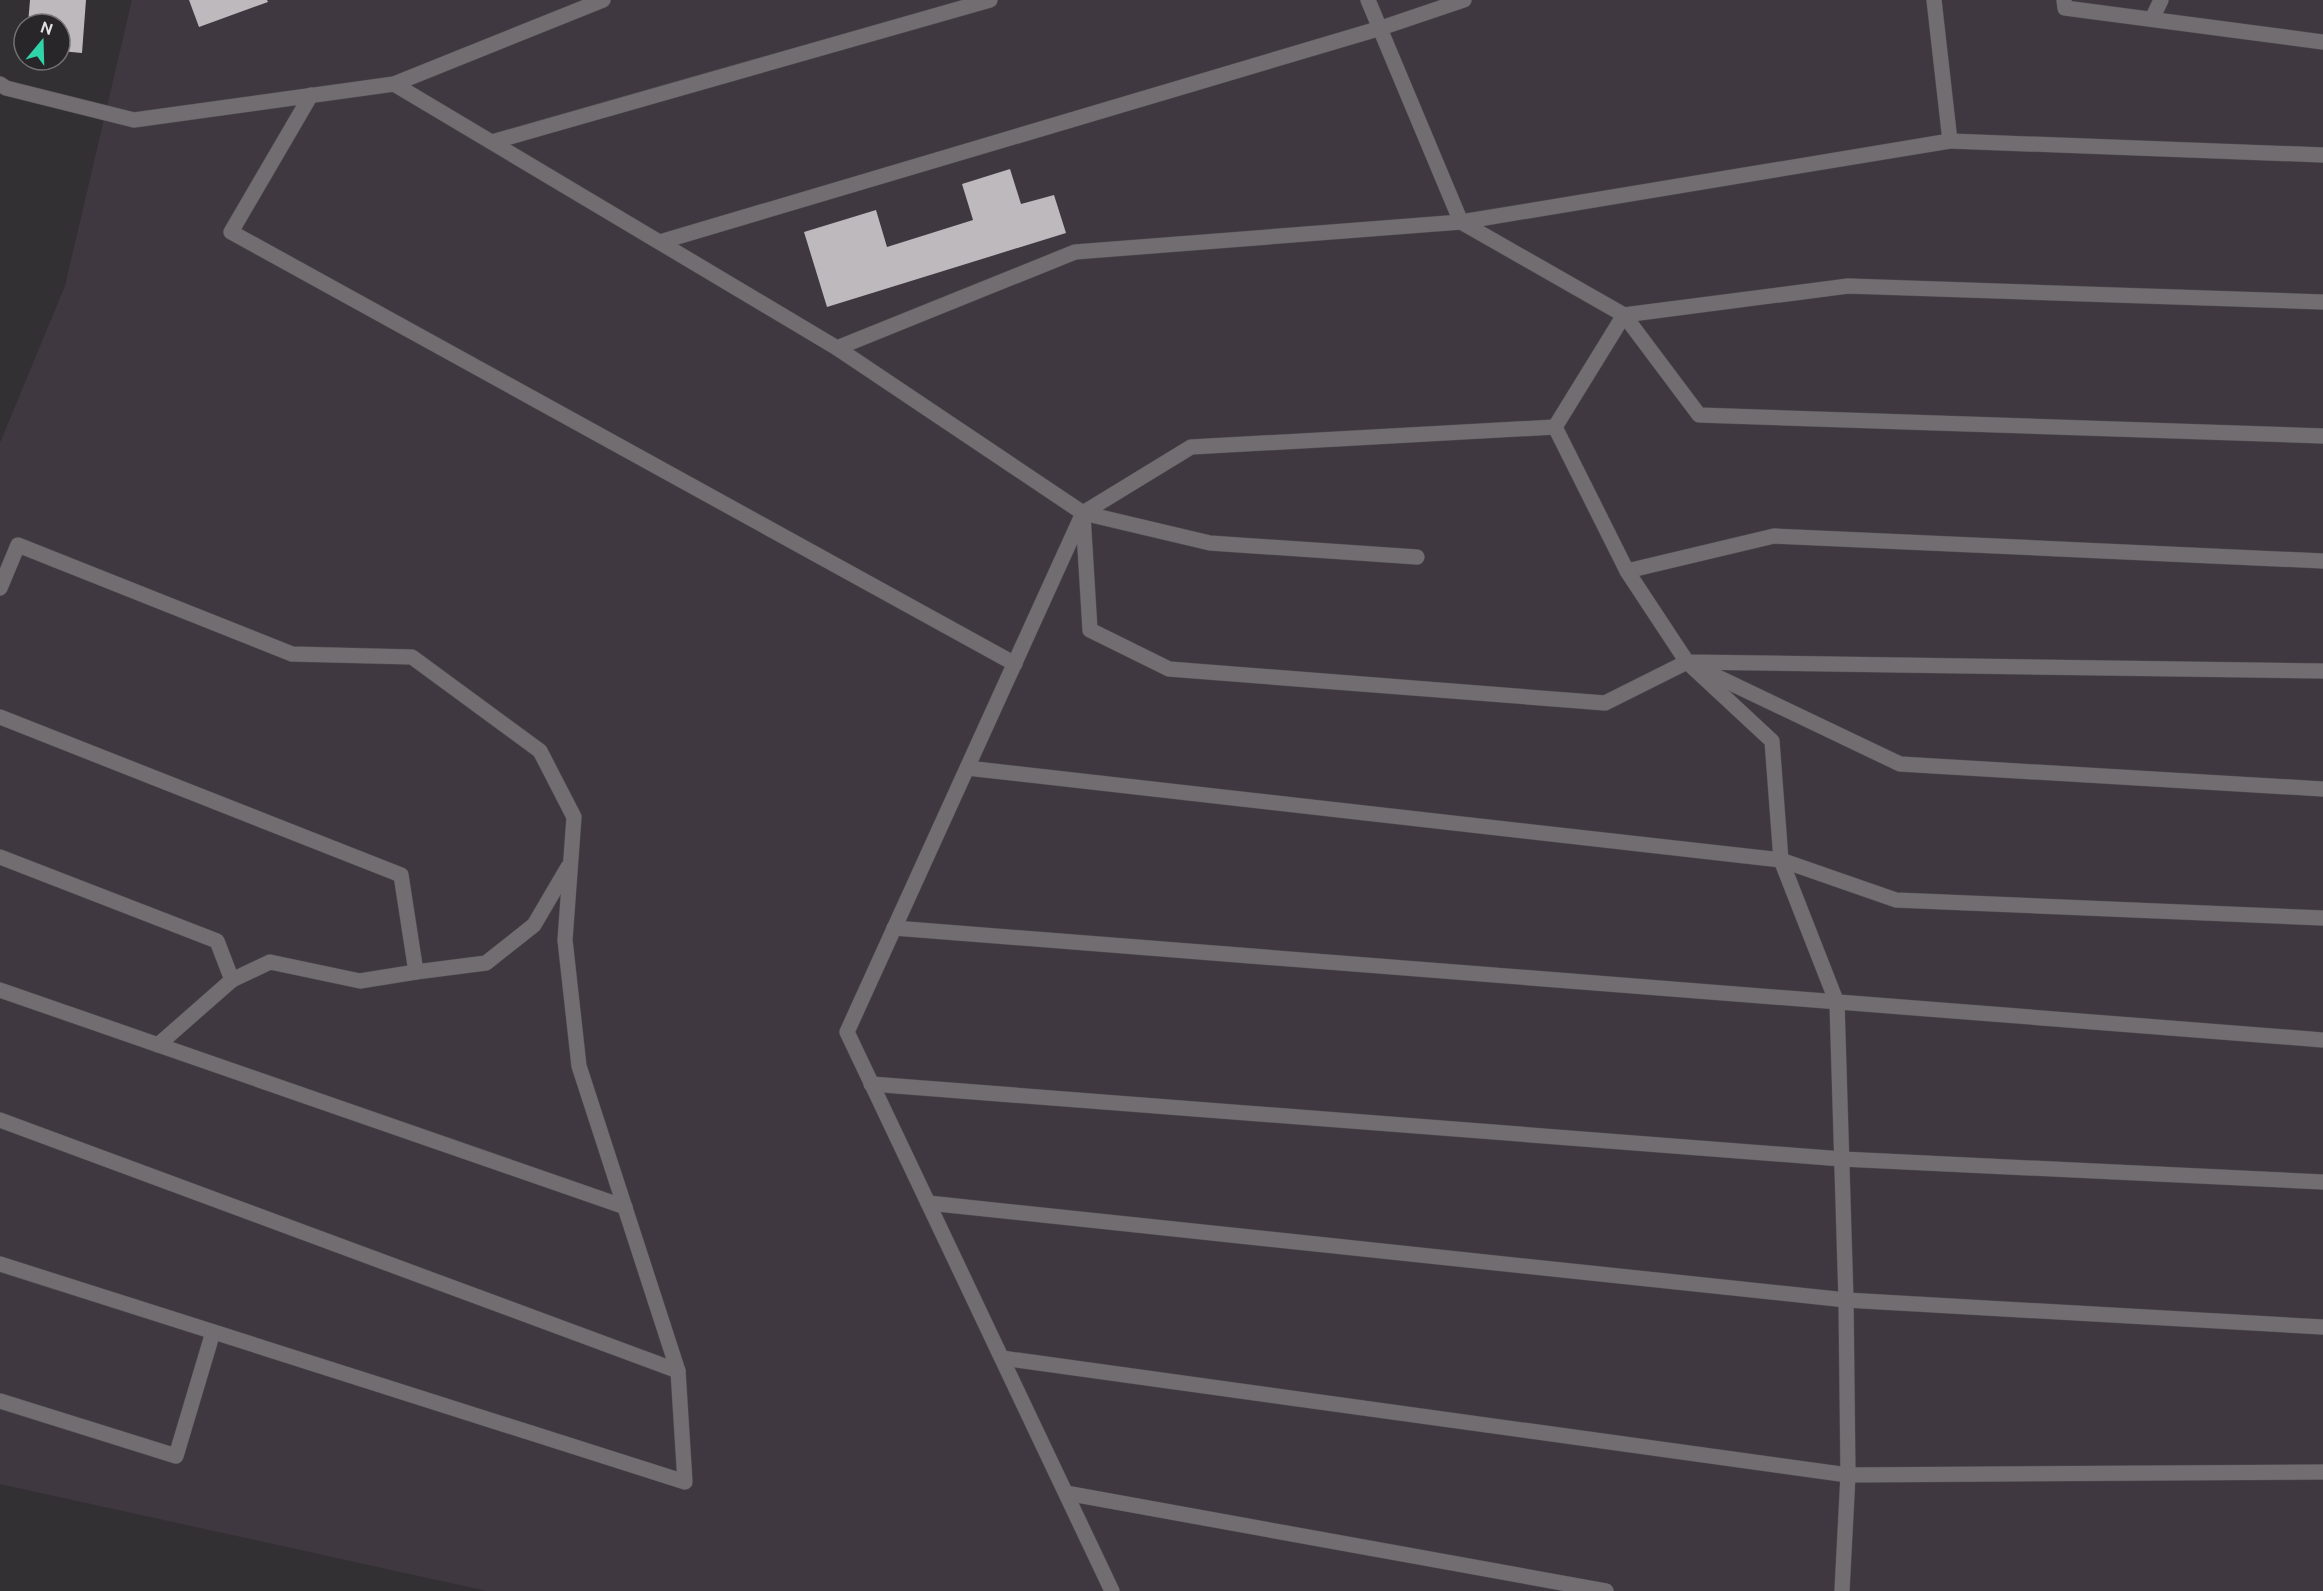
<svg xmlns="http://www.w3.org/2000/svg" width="2323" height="1591" viewBox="0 0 2323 1591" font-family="Ubuntu,sans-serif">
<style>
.built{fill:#403840}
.building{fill:#bdb9bd}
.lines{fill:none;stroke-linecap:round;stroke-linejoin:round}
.lane-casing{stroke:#504d50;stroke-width:16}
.lane{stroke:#716d71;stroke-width:15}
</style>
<rect width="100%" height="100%" fill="#333033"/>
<!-- built -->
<path class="built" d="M132 0H2323V1591H487L0 1484V443L65 286Z"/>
<!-- building -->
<g class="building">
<path d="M30 0H86L82 53 60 51V24H28Z"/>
<path d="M189 0H267L268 2 199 27Z"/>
<path d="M1010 169 1021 204 1054 195 1066 233 827 307 804 232 876 210 887 247 973 220 962 184Z"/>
</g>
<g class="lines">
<!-- lane casing -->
<g class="lane-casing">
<g id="lane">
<path d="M1368 0 1461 222 1624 315 1848 286 2323 302"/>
<path d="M2064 0 2065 8 2323 42"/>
<path d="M2152 19 2161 0"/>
<path d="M0 84 6 88 134 120 394 84 603 0"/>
<path d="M394 84 837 348 1075 252 1461 222 1950 141 1934 0"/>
<path d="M311 95 231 232 1015 664"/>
<path d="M1950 141 2323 155"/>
<path d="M492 142 990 0"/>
<path d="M660 242 1381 28 1464 0"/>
<path d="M837 348 1083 513 847 1032 1112 1591"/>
<path d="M1555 427 1627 571 1774 536 2323 561"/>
<path d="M1083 515 1090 630 1169 669 1605 703 1687 662"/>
<path d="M1417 557 1210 543 1083 513 1191 447 1555 427 1624 315 1699 415 2323 436"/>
<path d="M1627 571 1687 662 2323 671"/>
<path d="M0 588 18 545 292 654 412 657 540 751 574 817 565 940 579 1066 678 1371 685 1482 0 1264"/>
<path d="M1687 662 1772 741 1781 860 1837 1003 1846 1300 1848 1475 1842 1591"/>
<path d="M1701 669 1900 764 2323 789"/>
<path d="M0 717 401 875 416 972 486 963 534 925 568 867"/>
<path d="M967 768 1781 860 1896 900 2323 918"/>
<path d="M0 857 217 941 232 980 270 962 360 981 416 972"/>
<path d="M894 928 2323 1040"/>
<path d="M0 990 625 1207"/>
<path d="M158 1045 232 980"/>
<path d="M871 1084 1842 1159 2323 1182"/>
<path d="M0 1120 678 1371"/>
<path d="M928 1203 1846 1300 2323 1327"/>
<path d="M1002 1358 1848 1475 2323 1472"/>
<path d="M0 1401 176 1456 213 1332"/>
<path d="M1066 1493 1606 1591"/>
</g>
</g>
<!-- lane -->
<use href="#lane" class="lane"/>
</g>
<!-- north arrow -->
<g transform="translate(42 42) rotate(19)"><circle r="28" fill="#292629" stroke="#747174" stroke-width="1.5"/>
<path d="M0-4.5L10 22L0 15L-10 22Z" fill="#30d4a9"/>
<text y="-9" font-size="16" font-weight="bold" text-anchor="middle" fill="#e5e2e5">N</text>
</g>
</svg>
